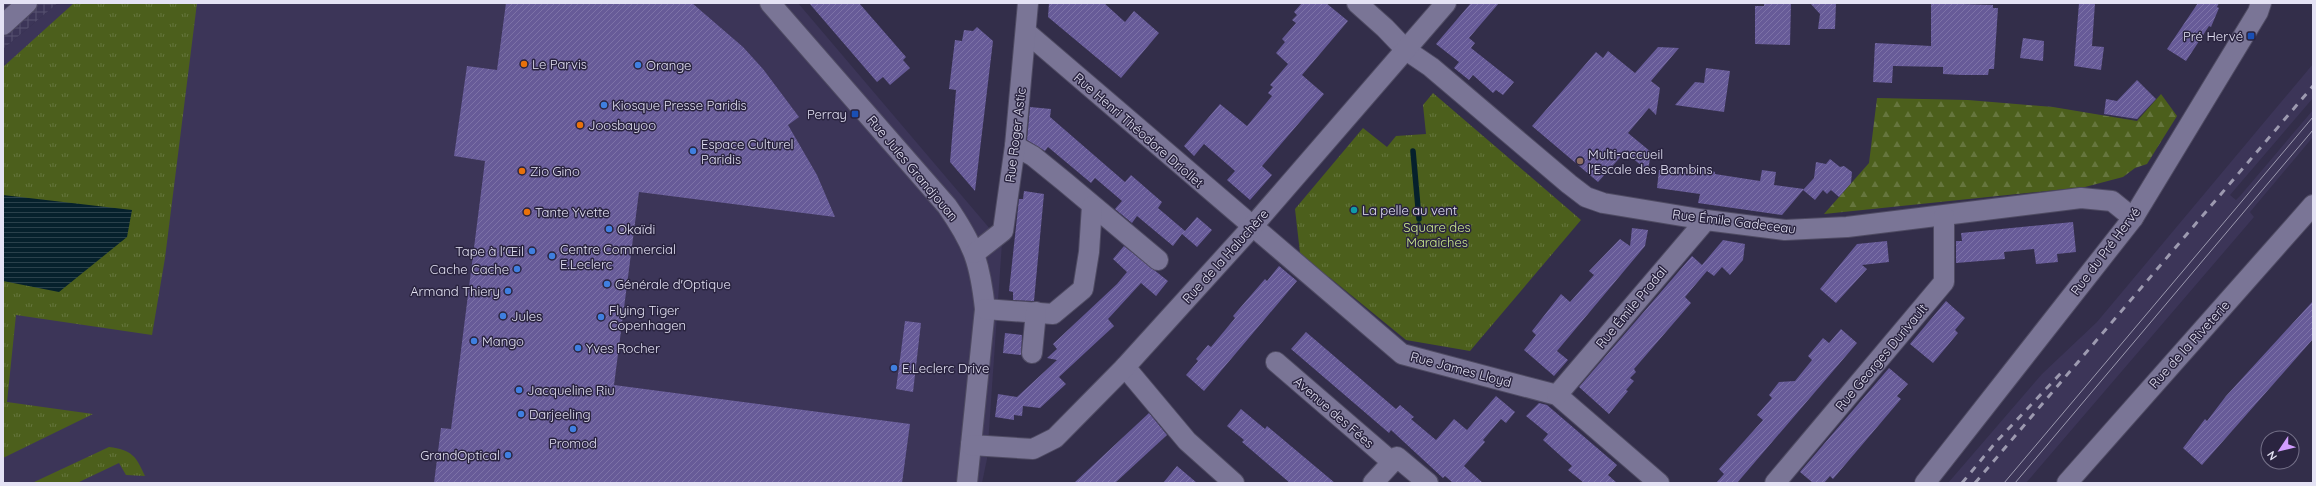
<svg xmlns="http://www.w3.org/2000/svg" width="2316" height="486" viewBox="0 0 2316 486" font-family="Quicksand,sans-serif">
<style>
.built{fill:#3c3558}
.industrial{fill:url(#industrial-grid)}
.grass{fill:url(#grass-tufts)}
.forest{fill:url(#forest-firs)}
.water{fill:url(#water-rules)}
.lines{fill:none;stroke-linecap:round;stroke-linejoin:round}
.stream{stroke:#06212c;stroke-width:5.5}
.building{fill:url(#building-hatch)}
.minor-casing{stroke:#4f4b63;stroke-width:22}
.minor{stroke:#7a7596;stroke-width:20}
.tram{stroke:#9d9ab0;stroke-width:1}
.rail{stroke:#9d9ab0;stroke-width:3;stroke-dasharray:7 7;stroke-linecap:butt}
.transit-dot{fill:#1a4fb4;stroke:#2a2440;stroke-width:1.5}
.food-dot{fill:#e8710a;stroke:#2a2440;stroke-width:1.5}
.shop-dot{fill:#3f7fe0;stroke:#2a2440;stroke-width:1.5}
.education-dot{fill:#8d6e63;stroke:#2a2440;stroke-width:1.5}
.culture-dot{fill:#0f9aa8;stroke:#2a2440;stroke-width:1.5}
.labels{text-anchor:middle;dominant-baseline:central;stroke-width:3;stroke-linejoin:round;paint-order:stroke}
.poi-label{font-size:13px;fill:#e4e2f4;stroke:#2a2440;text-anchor:start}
.street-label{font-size:13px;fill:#e4e2f4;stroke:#2a2440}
.park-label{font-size:13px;fill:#cdec8d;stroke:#2a2440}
</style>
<defs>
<pattern id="industrial-grid" width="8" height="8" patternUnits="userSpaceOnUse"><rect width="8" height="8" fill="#3c3558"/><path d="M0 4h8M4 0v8" fill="none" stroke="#585271"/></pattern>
<pattern id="grass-tufts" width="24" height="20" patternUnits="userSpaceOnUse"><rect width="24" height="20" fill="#4c5f1c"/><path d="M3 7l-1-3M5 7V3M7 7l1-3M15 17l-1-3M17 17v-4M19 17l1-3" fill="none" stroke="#66763e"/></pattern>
<pattern id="forest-firs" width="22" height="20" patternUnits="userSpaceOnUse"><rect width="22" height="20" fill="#4c5f1c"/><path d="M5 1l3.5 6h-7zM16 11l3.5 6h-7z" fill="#66763e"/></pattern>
<pattern id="water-rules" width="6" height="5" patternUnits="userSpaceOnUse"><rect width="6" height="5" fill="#06212c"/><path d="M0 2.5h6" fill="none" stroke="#2a414b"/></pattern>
<pattern id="building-hatch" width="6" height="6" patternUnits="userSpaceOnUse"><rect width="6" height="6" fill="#675b98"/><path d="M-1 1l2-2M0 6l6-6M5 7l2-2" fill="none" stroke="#7d72a7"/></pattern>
</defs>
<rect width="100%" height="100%" fill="#332e4a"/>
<!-- built -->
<g class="built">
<path d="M58 3H798L1002 243 987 459 982 483H3V49Z"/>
<path d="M2313 64V98L2230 195 2236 200 2240 196 2313 110V137L2250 212 2254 217 2026 483H1948L2042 374 2097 322Z"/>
</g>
<!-- industrial -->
<path class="industrial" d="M3 3H58L3 49Z"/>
<!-- grass -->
<g class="grass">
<path d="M74 3H197L165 258 152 335 16 315 7 402 93 414 3 458V67Z"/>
<path d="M1433 93 1581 220 1470 351 1406 340 1329 277 1323 283 1294 259 1300 253 1295 209 1363 128 1387 147 1396 136 1426 134 1423 105Z"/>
<path d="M109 447C132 450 136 456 145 476L126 475 119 463 77 483H32Z"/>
</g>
<!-- forest -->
<path class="forest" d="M2161 94 2177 116 2147 164 2135 168 2123 177 2085 187 1824 214 1869 163 1877 98 1968 100 2053 107 2137 121Z"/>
<!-- water -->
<path class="water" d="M3 195 132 210 127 237 59 292 3 281Z"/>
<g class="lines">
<!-- stream -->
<g class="stream">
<path d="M1413 151 1419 219"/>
<path d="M1419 225 1420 229"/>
</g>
</g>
<!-- building -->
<g class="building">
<path d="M506 3H692L743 47 763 69 799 117 788 125 817 175 835 217 639 192 614 385 910 424 902 483H434L441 428 451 429 485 161 454 156 467 66 497 70Z"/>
<path d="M809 3H859L906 57 903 60 910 68 890 85 883 77 877 82Z"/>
<path d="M1049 3H1104L1125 22 1134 11 1159 33 1121 78 1048 17Z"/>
<path d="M1302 3H1326L1348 21 1302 75 1324 94 1262 166 1272 175 1250 200 1227 180 1235 171 1204 144 1194 156 1184 146 1220 104 1247 126 1272 96 1268 93 1273 87 1270 85 1288 64 1276 53 1285 42 1282 39 1296 23 1292 20 1297 15 1294 12Z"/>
<path d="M1471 3H1499L1469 38 1475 43 1471 48 1514 82 1503 95 1496 90 1493 93 1473 75 1469 80 1454 68 1459 62 1436 44Z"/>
<path d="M1764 3H1791L1790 45 1755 44V6H1764Z"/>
<path d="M1810 3H1836L1835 29H1818L1820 14Z"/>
<path d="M1931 3 1993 5V8H1998L1994 69H1989L1988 75H1962L1943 74V67L1893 66 1892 83 1873 82 1875 43 1931 46Z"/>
<path d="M2079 3H2095L2092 46 2104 47 2101 70 2074 66Z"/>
<path d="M2198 3H2219L2217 7 2219 8 2211 27 2209 26 2186 61 2167 49Z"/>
<path d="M977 27 993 41 975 191 950 162 956 90 949 89 955 40 962 41 964 30 973 31Z"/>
<path d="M2023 38 2044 41 2043 61 2020 58Z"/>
<path d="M1658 47 1679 48 1651 81 1660 88 1656 115 1649 108 1628 133 1651 152 1648 171 1625 152 1598 182 1532 126 1596 52 1603 58 1608 51 1635 73Z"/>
<path d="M1706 68 1730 71 1724 112 1675 105 1695 82 1704 83Z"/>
<path d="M2137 80 2156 99 2137 119 2104 114 2106 99 2117 101Z"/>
<path d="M1030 107 1051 109 1050 117 1125 182 1131 175 1162 202 1158 208 1185 231 1197 217 1212 230 1197 247 1182 234 1173 246 1137 216 1132 223 1115 209 1122 201 1095 178 1091 183 1048 147 1045 151 1027 140Z"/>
<path d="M1830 159 1840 167 1844 166 1852 172 1851 183 1839 197 1831 190 1827 194 1823 190 1815 200 1803 190 1814 178 1816 162 1826 164Z"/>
<path d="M1688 165 1703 168 1715 172V174L1760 181 1762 170 1776 172 1774 185 1804 189 1782 215 1698 203 1700 194 1657 188 1659 170 1687 173Z"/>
<path d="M1024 191 1044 194 1034 301 1013 300V292L1009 291 1019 199H1023Z"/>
<path d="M2073 222 2076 252 2057 254 2058 262 2036 264 2034 249 2004 252 2005 259 1956 263V241H1962L1961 233Z"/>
<path d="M1632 228 1648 230 1645 246 1557 351 1568 360 1554 376 1524 350 1536 335 1532 331 1561 294 1570 302 1594 275 1589 271 1620 239 1630 246Z"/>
<path d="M1723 240 1745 244 1743 260 1730 275 1722 267 1714 276 1707 271 1685 297 1691 303 1634 369 1636 372 1630 378 1634 381 1626 390 1628 391 1609 414 1579 387 1692 256 1702 265Z"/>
<path d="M1887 241 1889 262 1862 265 1867 269 1836 303 1820 289 1857 244Z"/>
<path d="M1124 246 1168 281 1156 296 1141 283 1108 319 1114 326 1059 377 1066 384 1040 408 1023 406 1022 416 1014 415V420L995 417 998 394 1017 397 1057 360 1047 358 1057 349 1053 344 1117 284 1127 272 1113 259Z"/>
<path d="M1279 266 1297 281 1204 391 1186 375 1198 361 1196 359 1208 345 1211 347 1235 318 1233 316 1265 279 1267 281Z"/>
<path d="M1946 301 1965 318 1955 330 1958 333 1933 363 1910 344Z"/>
<path d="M2313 301V339L2202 465 2183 448 2205 419 2207 421 2226 396Z"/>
<path d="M905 321 921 323 913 392 896 389Z"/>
<path d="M1841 329 1857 343 1737 483H1716L1724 474 1719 469 1763 420 1757 415 1772 398 1769 395 1779 382 1795 381 1812 360 1808 356 1823 338 1829 343Z"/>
<path d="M1306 332 1396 409 1400 405 1414 417 1411 419 1436 440 1454 419 1467 430 1496 396 1515 412 1506 423 1501 419 1483 440 1485 442 1464 466 1483 483H1453L1445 476 1443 478 1391 430 1389 433 1291 349Z"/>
<path d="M1005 333 1022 335 1021 355 1003 353Z"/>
<path d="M1889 368 1908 384 1897 396 1901 399 1833 479 1830 476 1824 483H1813L1800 472Z"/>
<path d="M1539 403 1547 405 1617 465 1608 475 1617 483H1584L1568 470 1572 466 1543 440 1548 434 1526 416Z"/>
<path d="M1241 409 1265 429 1267 426 1335 483H1290L1242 442 1244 440 1227 426Z"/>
<path d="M1149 413 1167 435 1115 483H1074Z"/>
<path d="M1177 466 1197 483H1163Z"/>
</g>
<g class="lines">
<!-- minor casing -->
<g class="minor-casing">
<g id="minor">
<path d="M770 3 947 206C974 245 980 263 985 309L967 483"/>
<path d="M1357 3 1385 28 1406 50 1431 67 1569 184 1586 197 1603 203 1706 220 1785 230 1847 227 2081 198 2112 201 2133 218"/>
<path d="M3 25 27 3"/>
<path d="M1026 32 1402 354 1557 395 1659 483"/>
<path d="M1015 146 1033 156 1065 182 1158 260"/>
<path d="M975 253 1003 231 1015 146 1028 3"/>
<path d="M985 309 1053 314 1083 289 1089 252 1092 206"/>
<path d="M1032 353 1036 312"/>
<path d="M1276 362 1392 462"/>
<path d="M1125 367 1187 441 1234 483"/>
<path d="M1557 395 1706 220"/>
<path d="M971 445 1033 449 1055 438 1125 367 1252 227 1446 3"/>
<path d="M1373 483 1397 457 1428 483"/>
<path d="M1775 483 1944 282V216"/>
<path d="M1925 483 2133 218 2258 12 2261 3"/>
<path d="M2067 483 2313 205"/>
</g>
</g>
<!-- minor -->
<use href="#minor" class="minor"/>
<!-- tram -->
<g class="tram">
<path d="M2004 483 2313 117"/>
<path d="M2015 483 2313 130"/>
</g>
<!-- rail -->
<g class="rail">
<path d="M1962 483 1996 442 2061 373"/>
<path d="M1975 483 2313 86"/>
</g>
</g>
<!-- markers -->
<g class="transit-dot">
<rect x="2247" y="32" width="8" height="8" rx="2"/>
<rect x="851" y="110" width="8" height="8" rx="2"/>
</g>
<g class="food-dot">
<circle cx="524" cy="64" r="4"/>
<circle cx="580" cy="125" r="4"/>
<circle cx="522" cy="171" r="4"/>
<circle cx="527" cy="212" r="4"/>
</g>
<g class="shop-dot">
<circle cx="638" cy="65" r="4"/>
<circle cx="604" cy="105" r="4"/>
<circle cx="693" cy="151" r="4"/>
<circle cx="609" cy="229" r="4"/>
<circle cx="532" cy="251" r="4"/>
<circle cx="552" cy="256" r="4"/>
<circle cx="517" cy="269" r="4"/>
<circle cx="607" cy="284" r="4"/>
<circle cx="508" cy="291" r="4"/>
<circle cx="503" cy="316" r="4"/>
<circle cx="601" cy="317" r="4"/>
<circle cx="474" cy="341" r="4"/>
<circle cx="578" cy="348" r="4"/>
<circle cx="894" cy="368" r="4"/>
<circle cx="519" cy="390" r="4"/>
<circle cx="521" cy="414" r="4"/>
<circle cx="573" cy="429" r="4"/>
<circle cx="508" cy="455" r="4"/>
</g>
<circle class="education-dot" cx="1580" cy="161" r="4"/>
<circle class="culture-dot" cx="1354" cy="210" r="4"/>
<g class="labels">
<!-- poi labels -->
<g class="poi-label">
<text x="2243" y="36" text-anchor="end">Pré Hervé</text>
<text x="532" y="64">Le Parvis</text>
<text x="646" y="65">Orange</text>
<text x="612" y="105">Kiosque Presse Paridis</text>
<text x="847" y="114" text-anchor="end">Perray</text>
<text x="588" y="125">Joosbayoo</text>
<text x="701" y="144">Espace Culturel<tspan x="701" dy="15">Paridis</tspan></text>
<text x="1588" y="154">Multi-accueil<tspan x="1588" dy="15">l'Escale des Bambins</tspan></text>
<text x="530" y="171">Zio Gino</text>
<text x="1362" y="210">La pelle au vent</text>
<text x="535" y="212">Tante Yvette</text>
<text x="617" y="229">Okaïdi</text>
<text x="560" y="249">Centre Commercial<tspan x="560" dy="15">E.Leclerc</tspan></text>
<text x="524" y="251" text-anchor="end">Tape à l'Œil</text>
<text x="509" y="269" text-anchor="end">Cache Cache</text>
<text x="615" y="284">Générale d'Optique</text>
<text x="500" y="291" text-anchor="end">Armand Thiery</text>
<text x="609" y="310">Flying Tiger<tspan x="609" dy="15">Copenhagen</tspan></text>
<text x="511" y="316">Jules</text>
<text x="482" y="341">Mango</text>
<text x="586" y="348">Yves Rocher</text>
<text x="902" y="368">E.Leclerc Drive</text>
<text x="527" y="390">Jacqueline Riu</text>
<text x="529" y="414">Darjeeling</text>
<text x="573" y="443" text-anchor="middle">Promod</text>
<text x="500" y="455" text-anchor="end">GrandOptical</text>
</g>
<!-- street labels -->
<g class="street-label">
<text transform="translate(1139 130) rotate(41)">Rue Henri Théodore Driollet</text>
<text transform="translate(1015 135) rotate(-83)">Rue Roger Astic</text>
<text transform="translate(913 168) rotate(50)">Rue Jules Grandjouan</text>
<text transform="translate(1734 221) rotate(7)">Rue Émile Gadeceau</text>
<text transform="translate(2105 251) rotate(-53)">Rue du Pré Hervé</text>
<text transform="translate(1225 256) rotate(-48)">Rue de la Haluchère</text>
<text transform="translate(1631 307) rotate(-50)">Rue Émile Pradal</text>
<text transform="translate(2189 344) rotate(-48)">Rue de la Riveterie</text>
<text transform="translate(1881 357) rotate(-50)">Rue Georges Durivault</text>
<text transform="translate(1461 369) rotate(15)">Rue James Lloyd</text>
<text transform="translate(1334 412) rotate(41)">Avenue des Fées</text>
</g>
<!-- park labels -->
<g class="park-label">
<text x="1437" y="227">Square des<tspan x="1437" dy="15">Maraîches</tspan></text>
</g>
</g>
<!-- border -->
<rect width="2316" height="486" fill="none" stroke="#e4e2f4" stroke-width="8"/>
<!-- north arrow -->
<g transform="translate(2280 450) rotate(235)"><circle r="19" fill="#2a2440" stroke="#747088"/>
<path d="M0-3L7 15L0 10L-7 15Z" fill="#d19dfe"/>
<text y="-6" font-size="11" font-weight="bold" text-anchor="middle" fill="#e4e2f4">N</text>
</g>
</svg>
